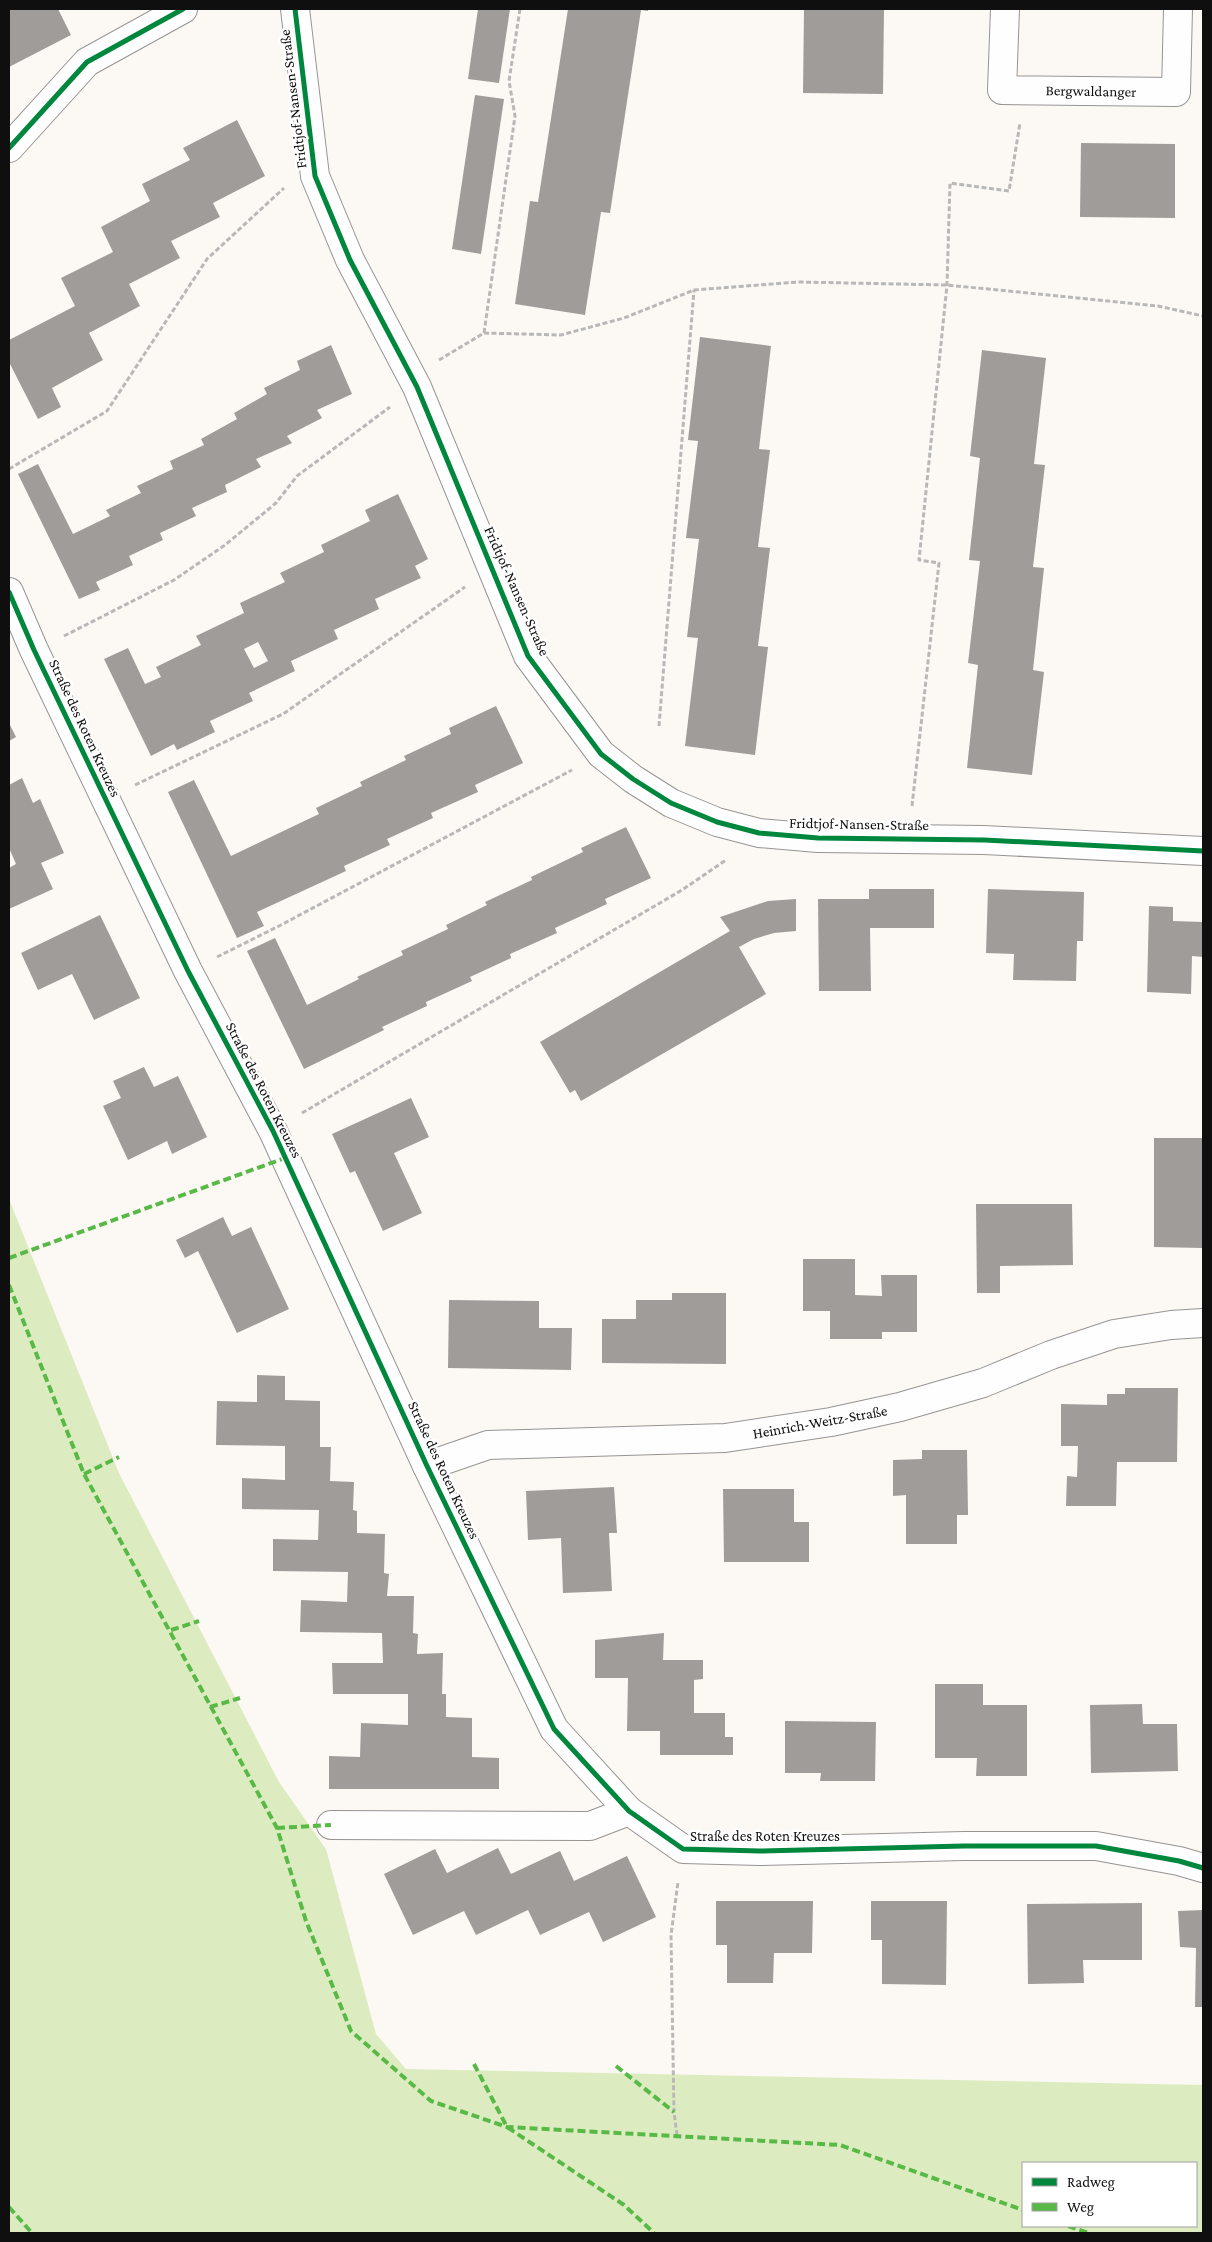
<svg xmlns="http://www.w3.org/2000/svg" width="1212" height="2242" viewBox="0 0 1212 2242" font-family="'Crimson Pro',serif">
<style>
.forest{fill:#ddecc0;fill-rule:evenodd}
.building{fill:#a09c9a;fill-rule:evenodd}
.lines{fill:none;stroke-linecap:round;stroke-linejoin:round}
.minor-casing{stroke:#969493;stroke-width:30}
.path{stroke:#b9b8b8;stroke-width:3;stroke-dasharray:5 2.5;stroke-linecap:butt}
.minor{stroke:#fffefe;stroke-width:28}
.quiet{stroke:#58b947;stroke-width:4;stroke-dasharray:8 4;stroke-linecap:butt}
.cycleway-casing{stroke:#fff;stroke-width:8}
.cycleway{stroke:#00873e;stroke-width:5}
.labels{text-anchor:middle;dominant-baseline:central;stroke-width:5;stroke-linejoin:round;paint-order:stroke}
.street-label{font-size:15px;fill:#0f0f0f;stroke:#fff}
</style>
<rect width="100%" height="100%" fill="#fcf9f5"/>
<!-- forest -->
<path class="forest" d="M9 1199 119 1473 279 1782 326 1849 376 2034 406 2069 1203 2085V2233H9ZM1023 2163H1196V2226H1023Z"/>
<!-- building -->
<g class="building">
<path d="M9 9H58L71 35 9 67Z"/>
<path d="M478 9H510L499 83 468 79Z"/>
<path d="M568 9H648V11L641 10 610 213 601 212 585 315 515 304 530 201 538 202Z"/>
<path d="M804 9H884L883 94 803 93Z"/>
<path d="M475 95 504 99 481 254 452 249Z"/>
<path d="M237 120 265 176 213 203 220 217 171 241 180 258 129 284 140 306 89 333 103 360 52 388 61 407 38 419 9 362V340L75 306 61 278 113 252 101 227 150 201 142 184 190 160 183 148Z"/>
<path d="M1081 143 1175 144V218L1080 217Z"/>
<path d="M700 337 771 346 759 449 770 450 758 547 770 548 758 646 768 647 755 755 685 746 698 638 687 637 699 539 686 538 698 441 688 440Z"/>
<path d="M331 345 352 394 317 410 322 418 287 436 292 443 256 459 261 467 225 485 227 492 192 508 196 516 160 533 163 540 129 556 133 565 96 582 100 590 79 599 18 474 38 464 73 534 110 516 106 510 141 493 137 486 173 469 170 461 204 445 201 439 237 419 234 413 267 394 264 388 300 370 297 361Z"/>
<path d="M982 350 1046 358 1034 464 1045 465 1033 567 1044 568 1033 670 1044 672 1032 775 967 768 978 665 968 663 980 561 969 560 980 458 970 456Z"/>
<path d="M398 494 428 559 415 566 421 578 375 599 379 609 334 630 338 639 291 661 295 671 249 693 253 701 210 721 215 732 177 750 174 744 151 756 104 659 128 648 145 684 161 677 156 667 201 645 196 636 244 613 240 603 285 582 280 573 324 552 321 545 370 521 365 510ZM258 642 268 661 254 668 244 649Z"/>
<path d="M496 706 523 763 475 785 478 792 431 813 433 818 387 839 390 845 344 866 346 871 257 912 264 926 237 938 168 792 194 780 231 856 319 814 316 808 362 786 360 782 406 760 404 756 451 734 449 728Z"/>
<path d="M9 723 16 737 9 741Z"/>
<path d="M22 778 33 803 40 799 64 853 41 863 53 889 9 909V868L16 864 9 848V785Z"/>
<path d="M626 827 651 878 605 899 607 904 555 928 557 933 510 954 511 958 470 977 472 981 426 1002 427 1006 382 1027 384 1030 304 1069 247 951 275 938 307 1005 359 979 357 977 403 955 401 951 448 929 446 925 487 905 485 902 532 880 531 877 583 852 581 848Z"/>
<path d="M869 889H934V928H870L871 991H819L818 899H869Z"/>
<path d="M988 889 1084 892 1083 941H1077L1076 981 1013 980 1014 954 986 953Z"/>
<path d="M796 899V931L774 933 754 939 739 947 766 994 581 1101 575 1090 570 1093 540 1042 730 931 720 917 768 901Z"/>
<path d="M1149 906 1173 907V921L1203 922V957L1192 956 1191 994 1147 992Z"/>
<path d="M100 915 140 998 94 1020 72 974 38 990 21 953Z"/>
<path d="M144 1067 154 1087 178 1076 207 1137 172 1154 167 1141 128 1160 103 1106 121 1098 113 1081Z"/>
<path d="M411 1098 429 1137 394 1153 422 1213 383 1231 355 1171 350 1173 332 1134Z"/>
<path d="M1154 1138H1203V1248L1154 1247Z"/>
<path d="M976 1204H1072L1073 1265 1000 1266V1293H977Z"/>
<path d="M223 1217 232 1236 251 1227 289 1309 237 1333 198 1251 185 1258 176 1240Z"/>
<path d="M803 1259H855V1295L882 1296 881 1275H917V1332H882V1339H830V1311H803Z"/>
<path d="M672 1293H726V1364L602 1363V1319H636V1300H672Z"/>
<path d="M449 1300 539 1301V1328H572L571 1370 448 1368Z"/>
<path d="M257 1375 285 1376V1400L320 1401V1447H331L330 1481 354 1482 353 1510 357 1511V1533L385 1534 384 1573 389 1574 387 1596H414L413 1633 418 1634 417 1654 443 1653 442 1694H446V1717L472 1718V1757L499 1758V1789H329V1756L360 1757 361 1723 408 1725V1694H333L332 1663H383L382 1633 300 1632 301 1600 347 1602 348 1572 273 1571V1539L318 1540 319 1510 242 1509V1478L285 1480V1446L216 1445 217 1401 257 1402Z"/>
<path d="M1125 1388H1178L1177 1462H1117L1116 1506H1066L1067 1476 1077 1477 1078 1446H1061V1404L1107 1405V1394H1125Z"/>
<path d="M922 1450H967L968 1515H957V1544H906V1495L893 1496V1460L922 1459Z"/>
<path d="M614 1487 617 1533H609L612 1591 563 1593 561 1538 528 1540 526 1491Z"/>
<path d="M723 1489H794V1522H809V1562H724Z"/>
<path d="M664 1633 663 1660H703V1679L694 1680V1713H725V1737H733V1755H660V1731H627L628 1678H595V1640Z"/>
<path d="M935 1684H983V1705H1027V1776H976L977 1758H935Z"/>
<path d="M1142 1704 1143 1724H1177L1178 1771 1091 1773 1090 1705Z"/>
<path d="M785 1721 876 1722 875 1781H820L821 1773H785Z"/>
<path d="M498 1848 511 1874 560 1851 574 1881 627 1856 656 1917 603 1942 589 1912 540 1935 528 1910 476 1935 464 1911 413 1935 384 1874 435 1849 447 1873Z"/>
<path d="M716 1901H813L812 1953H774L773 1983H727V1945H716Z"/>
<path d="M871 1901H947L946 1985 882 1984V1940H871Z"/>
<path d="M1142 1903V1960H1083L1084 1983 1028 1984 1027 1904Z"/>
<path d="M1203 1910V2007H1195L1196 1948 1180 1947 1178 1911Z"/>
</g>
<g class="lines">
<!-- minor casing -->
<g class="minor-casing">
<g id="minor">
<path d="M295 9 315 176 350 260 417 387 528 656 601 754 633 779 671 803 717 822 759 833 818 838 984 840 1203 851"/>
<path d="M1005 9 1002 90 1176 92 1178 9"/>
<path d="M9 148 87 62 183 9"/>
<path d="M9 592 34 650 188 971 273 1131 427 1466 554 1729 629 1811 683 1849 760 1851 964 1846H1096L1179 1861 1203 1868"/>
<path d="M427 1466 488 1445 725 1438 831 1422 900 1407 983 1383 1051 1355 1114 1334 1171 1325 1203 1323"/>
<path d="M331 1825 590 1826 629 1811"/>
</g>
</g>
<!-- path -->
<g class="path">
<path d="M484 333 515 116 509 81 520 9"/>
<path d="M439 360 484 333 561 335 624 318 694 290 798 282 947 285 1158 306 1203 316"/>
<path d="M9 469 107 411 207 259 284 188"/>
<path d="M64 636 174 580 225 545 276 503 297 476 390 407"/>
<path d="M659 726 694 290"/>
<path d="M135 785 283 714 465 587"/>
<path d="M912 806 939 563 919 560 947 285 950 183 1009 191 1020 123"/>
<path d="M217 957 279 926 572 770"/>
<path d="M302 1113 682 890 726 860"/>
<path d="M677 2135 674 2112 671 1935 678 1882"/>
</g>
<!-- minor -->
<use href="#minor" class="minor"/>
<!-- quiet -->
<g class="quiet">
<path d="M9 1258 285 1158"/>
<path d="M9 1285 84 1474 277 1828 306 1921 351 2031 431 2101 507 2127 840 2145 1023 2210"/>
<path d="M84 1474 119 1457"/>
<path d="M171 1630 199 1621"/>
<path d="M210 1707 240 1698"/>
<path d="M277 1828 331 1825"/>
<path d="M474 2064 507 2127 624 2205 654 2233"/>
<path d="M616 2066 674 2112"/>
<path d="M9 2207 32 2233"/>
<path d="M1068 2226 1089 2233"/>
</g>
<!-- cycleway casing -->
<g class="cycleway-casing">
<g id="cycleway">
<path d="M295 9 315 176 350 260 417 387 528 656 601 754 633 779 671 803 717 822 759 833 818 838 984 840 1203 851"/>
<path d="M9 148 87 62 183 9"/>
<path d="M9 592 34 650 188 971 273 1131 427 1466 554 1729 629 1811 683 1849 760 1851 964 1846H1096L1179 1861 1203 1868"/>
</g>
</g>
<!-- cycleway -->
<use href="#cycleway" class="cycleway"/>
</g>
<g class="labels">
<!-- street labels -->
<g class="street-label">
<text transform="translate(1091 91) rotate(1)">Bergwaldanger</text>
<text transform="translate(293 99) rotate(-97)">Fridtjof-Nansen-Straße</text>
<text transform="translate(517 591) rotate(66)">Fridtjof-Nansen-Straße</text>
<text transform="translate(85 728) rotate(65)">Straße des Roten Kreuzes</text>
<text transform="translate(859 824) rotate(1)">Fridtjof-Nansen-Straße</text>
<text transform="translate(264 1090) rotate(63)">Straße des Roten Kreuzes</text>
<text transform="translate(820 1422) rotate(-10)">Heinrich-Weitz-Straße</text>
<text transform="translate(444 1470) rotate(65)">Straße des Roten Kreuzes</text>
<text x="765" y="1836">Straße des Roten Kreuzes</text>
</g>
</g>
<!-- border -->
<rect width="1212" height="2242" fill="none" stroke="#0f0f0f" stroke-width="20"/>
<!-- legend -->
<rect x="1022" y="2162" width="175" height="65" fill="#ffffff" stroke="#9f9f9f"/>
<rect x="1032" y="2178" width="25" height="8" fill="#00873e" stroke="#9f9f9f"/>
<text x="1067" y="2187" font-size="15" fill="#0f0f0f">Radweg</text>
<rect x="1032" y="2203" width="25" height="8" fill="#58b947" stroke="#9f9f9f"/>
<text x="1067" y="2212" font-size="15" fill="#0f0f0f">Weg</text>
</svg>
